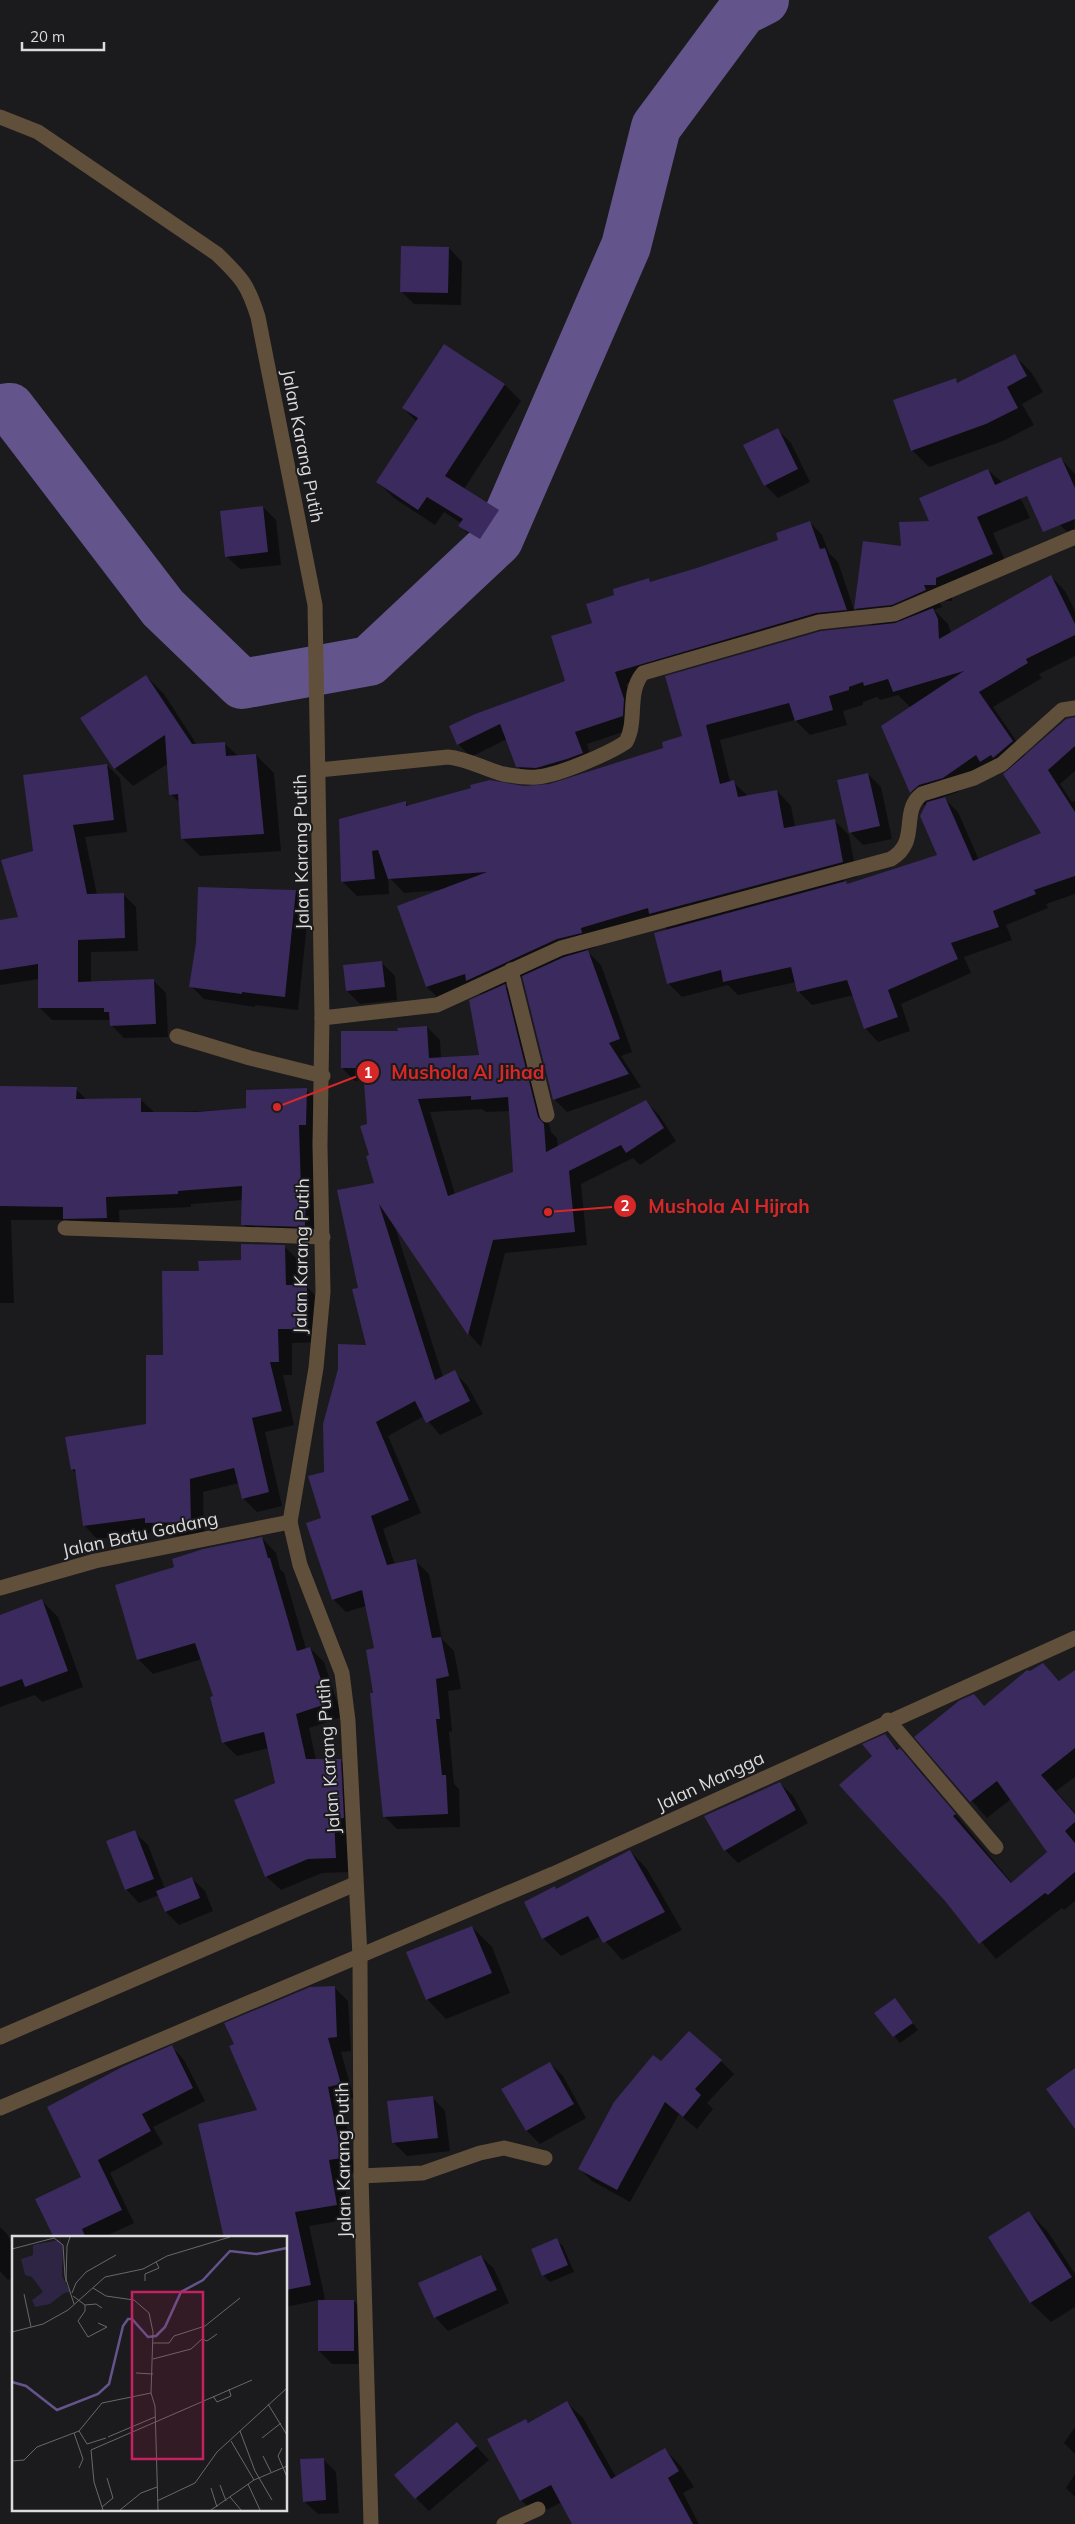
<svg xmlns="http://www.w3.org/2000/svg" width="1075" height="2524" viewBox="0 0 1075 2524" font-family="Mulish,sans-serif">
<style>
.shadow{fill:#0007;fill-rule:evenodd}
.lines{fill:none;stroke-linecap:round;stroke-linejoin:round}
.river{stroke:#63548b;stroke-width:50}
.building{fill:#3a2a5d;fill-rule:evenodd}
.minor{stroke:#604f3a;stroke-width:15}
.labels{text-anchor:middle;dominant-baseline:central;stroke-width:4;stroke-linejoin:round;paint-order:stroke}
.street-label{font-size:18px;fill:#dbdbdc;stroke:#1b1a1d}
.inset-river{fill:none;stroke:#63548b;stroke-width:2.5}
.inset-road{fill:none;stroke:#686769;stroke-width:1}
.view{fill:#c32261;fill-opacity:0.15;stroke:#c32261;stroke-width:2.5}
.inset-edge{fill:none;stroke:#dbdbdc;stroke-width:2.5}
.leader{fill:none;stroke:#d62828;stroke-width:2}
.callout-dot{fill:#d62828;stroke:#1b1a1d;stroke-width:2}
.mark-label{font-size:15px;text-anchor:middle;font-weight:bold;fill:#fff}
.callout-label{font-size:19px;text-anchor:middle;font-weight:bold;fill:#d62828;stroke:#1b1a1d;stroke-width:4;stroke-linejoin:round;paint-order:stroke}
</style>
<rect width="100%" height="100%" fill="#1b1a1d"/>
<!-- shadow -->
<g class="shadow">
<path d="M449 248 462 262 461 305 414 304 401 291Z"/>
<path d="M444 346 505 385 521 401 464 489 498 510 515 527 497 555 476 542 460 526 461 523 444 512 435 525 394 498 377 481 417 422 403 408Z"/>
<path d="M1015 356 1031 372 1043 392 1022 404 1034 425 1003 441 929 467 912 450 955 380 959 384Z"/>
<path d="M778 430 791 443 810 482 778 498 765 485Z"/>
<path d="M1061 459 1075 474 1074 538 1060 525Z"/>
<path d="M988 470 1021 499 1030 518 993 533 1009 570 952 594V601H939L942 607 934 610 948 624 951 633 1051 576 1065 591 1075 611V656L1039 674 1042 678 993 707 1026 755 1075 718V771L1060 784 1072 802 1075 801V894L1046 904 1048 908 1006 925 1012 940 964 957 971 973 901 1004 910 1031 878 1042 865 1028 854 995 812 1005 798 991 796 982 738 995 728 985 682 997 668 983 667 930 660 923 595 943 596 947 586 950 601 965 632 1052 621 1056 641 1087 567 1112 554 1099 523 976 504 985 518 999 551 1132 557 1138 558 1148 646 1102 659 1115 676 1141 640 1165 633 1158 581 1184 587 1245 505 1253 481 1347 469 1334 394 1224 443 1377 454 1372 467 1385 483 1414 440 1435 424 1416 388 1436 421 1513 383 1529 395 1565 416 1561 429 1574 442 1639 454 1651 461 1689 448 1691 452 1731 449 1732 454 1784 459 1789 460 1827 397 1829 384 1816 375 1694V1649L366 1606 346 1612 333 1599 323 1519 325 1473 368 1346 360 1288 375 1183 365 1081H355L342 1068 399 1032 427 1027 440 1040 441 1059 481 1056 482 996 476 990 442 1002 427 987 399 906 440 890 404 893 388 876 389 894 357 896 342 881 405 803 409 806 523 788 548 786 665 749 874 627 855 608 902 547ZM898 695 911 708 883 726 911 792 926 807 939 856 848 885 844 880 857 877 849 835 834 820 795 827 791 806 777 791 748 796 733 782H730L720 740 795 720 810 735 847 725 843 711 863 705V702L877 697 880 700ZM1005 769 1043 834 979 860 958 812 943 797 958 792 990 770 996 776ZM482 1109 486 1112 510 1111 514 1173 455 1194 430 1112Z"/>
<path d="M263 507 276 520 281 565 240 569 226 556Z"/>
<path d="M810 522 822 535 829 553 838 562 858 622 829 625 626 684 636 713 635 728 587 744 594 766 530 779 517 766 507 739 471 757 459 745 450 727 567 682 593 624 648 580 651 583 727 559 780 540Z"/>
<path d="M146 676 164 694 197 745 224 743 238 756 256 755 274 773 281 851 200 856 182 838 180 803 171 794 169 763 133 786 115 768 82 719Z"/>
<path d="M107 765 120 778 127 832 85 837 97 895 123 894 136 907 138 951 91 952V983L153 980 166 993 168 1037 124 1038 111 1025V1020H52L39 1007V979L0 985V921L19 918 34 852Z"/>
<path d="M868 774 881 787 892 839 863 845 850 832Z"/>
<path d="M248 888 296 891 309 904 298 1010 255 1005V1007L204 999 191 986 197 943Z"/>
<path d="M382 963 395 976 397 1000 360 1004 347 991Z"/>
<path d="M0 1087 76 1089 87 1100 140 1099 155 1113 247 1109 306 1090 320 1103V1138H312L318 1240 257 1238 243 1224V1200L191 1204V1207L119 1210 120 1231 79 1232 66 1220H11L14 1303H0Z"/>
<path d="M284 1246 298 1260 299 1286H306L320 1300 321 1342 292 1343V1375H283L294 1425 265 1432 282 1506 257 1512 243 1498 239 1483 203 1492 204 1535 160 1536 156 1532 97 1539 84 1525 77 1475 72 1469 148 1425 164 1357 200 1272 242 1262Z"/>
<path d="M262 1538 276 1553 280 1569 284 1573 306 1649 310 1648 324 1662 342 1717 309 1728 316 1760H340L354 1774 349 1872 322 1873 281 1890 266 1876 277 1784 269 1748 237 1756 223 1742 214 1697 202 1659 153 1674 139 1660 116 1586Z"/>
<path d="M42 1601 58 1617 83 1687 42 1702 35 1695 0 1707V1617Z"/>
<path d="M1043 1664 1061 1682 1075 1672V1777L1056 1791 1075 1813V1901L1064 1910 1062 1908 996 1959 946 1901 873 1757 884 1736 916 1766 1012 1883 1049 1853 1011 1799 987 1818 916 1737 985 1707Z"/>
<path d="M780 1783 793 1796 808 1823 738 1863 725 1850Z"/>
<path d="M134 1832 148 1845 165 1889 192 1878 205 1891 213 1911 179 1925 166 1912 159 1895 139 1903 126 1889Z"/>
<path d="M630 1851 647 1869 682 1930 622 1960 601 1936 561 1956 543 1938 555 1887 557 1890Z"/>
<path d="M472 1927 492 1947 510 1993 446 2019 427 1999Z"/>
<path d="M334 1987 348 2001 351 2051 341 2052 354 2098 342 2101 355 2172 343 2174 350 2219 309 2226 325 2299 319 2301H354L367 2314V2364H332L319 2351V2300L286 2307V2238L258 2111Z"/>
<path d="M895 2000 918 2030 900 2043 876 2013Z"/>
<path d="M172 2047 184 2060 205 2101 153 2127 163 2144 110 2173 134 2223 102 2238H55L83 2177Z"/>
<path d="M721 2061 734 2074 707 2103 713 2109 697 2129 679 2114 630 2202 592 2181 579 2168 661 2063Z"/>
<path d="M550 2063 563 2076 586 2118 540 2144 527 2131 503 2089Z"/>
<path d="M432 2097 445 2111 450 2151 407 2156 394 2143Z"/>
<path d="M1029 2212 1048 2232 1075 2274V2307L1051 2322 1031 2303 989 2237Z"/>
<path d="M0 2227 7 2234 14 2248V2277L8 2280 0 2271Z"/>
<path d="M556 2240 563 2246 574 2272 550 2282 543 2275Z"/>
<path d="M481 2256 494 2269 509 2303 448 2331 435 2317Z"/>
<path d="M567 2403 583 2418 616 2477 665 2450 680 2465 694 2487 683 2493 699 2524H574L562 2502 536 2515 521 2500 526 2420 530 2424Z"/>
<path d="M456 2424 489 2460 429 2511 416 2498Z"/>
<path d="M1075 2427V2454L1064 2443Z"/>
<path d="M323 2459 336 2472 339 2513 318 2514 304 2501Z"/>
<path d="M1075 2474V2497L1066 2488Z"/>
</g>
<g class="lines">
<!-- river -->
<path class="river" d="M0 409 10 408 163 608 242 684 369 661 498 540 626 246 656 127 742 11 764 0"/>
</g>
<!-- building -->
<g class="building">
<path d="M401 246 449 247 448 293 400 292Z"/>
<path d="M444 344 505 384 445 476 499 510 480 539 458 526 463 519 427 497 418 510 376 482 418 418 402 408Z"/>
<path d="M1015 354 1027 376 1007 387 1018 408 986 424 911 451 893 400 956 378 957 383Z"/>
<path d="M778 428 798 469 764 486 743 445Z"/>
<path d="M1061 457 1075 488V519L1043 532 1027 496 977 517 993 554 936 578V585H924L926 590 892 605 854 609 863 541 901 546 899 522 929 521 919 498 988 469 995 485Z"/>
<path d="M263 506 268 552 225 557 220 511Z"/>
<path d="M810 521 820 549 825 548 847 610 816 613 615 672 624 699 623 716 575 732 583 753 567 759 536 768 516 767 500 724 457 745 449 726 475 714 565 681 551 636 592 623 586 604 614 595 613 589 649 578 650 582 700 567 778 540 776 533Z"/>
<path d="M1051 575 1075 624V635L1026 659 1028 663 979 692 1013 741 993 758 991 755 980 762 976 755 943 778 919 785 910 793 881 726 964 671 893 692 888 679 864 686 863 682 849 687V690L829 696 833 710 795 721 789 703 706 725 720 784 734 780 738 797 777 790 784 828 835 819 843 862 649 914 648 908 581 928 582 933 557 939 466 981 465 974 426 987 397 906 487 872 388 879 378 850 372 851 375 879 341 882 339 819 406 801V806L471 788 470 785 490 780 524 786 549 784 663 748 662 742 682 736 665 676 821 631 895 623 933 608 938 619 939 639Z"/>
<path d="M146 675 192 744 225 742 226 756 256 754 264 834 181 839 178 794 169 795 165 735 114 769 80 718Z"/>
<path d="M1075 717V746L1048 770 1075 812V876L1034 890 1036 894 993 911 999 927 951 943 958 959 888 990 898 1017 864 1029 847 980 797 992 791 967 723 982 721 970 667 984 654 933 846 881 847 884 937 855 920 816 927 802 945 797 973 861 1041 833 1003 774 1066 719Z"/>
<path d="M107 764 114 820 73 825 87 894 124 893 125 938 78 940V982L154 979 156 1024 110 1026 109 1012H104V1008H38V964L0 970V920L18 917 1 860 33 851 23 775Z"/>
<path d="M868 773 880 826 849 833 837 780Z"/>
<path d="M198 887 296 890 285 997 242 992V994L189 987 196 943Z"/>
<path d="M588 950 620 1039 609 1043 629 1074 553 1100 522 976 564 957Z"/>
<path d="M382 961 385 987 346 991 343 965Z"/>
<path d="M505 984 538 1117 544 1124 546 1152 646 1100 664 1128 626 1153 621 1145 569 1171 575 1232 493 1240 468 1335 379 1204 435 1380 455 1370 470 1401 426 1423 415 1401 376 1422 409 1500 371 1516 387 1565 416 1559 432 1638 441 1637 449 1676 436 1679 440 1719H436L442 1775H446L448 1814 383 1817 370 1693H373L366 1650 374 1648 362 1590 332 1600 306 1523 321 1518 308 1476 324 1472 323 1424 338 1369V1344L366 1345 352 1289 358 1288 337 1190 374 1183 366 1156 369 1155 360 1126 367 1124 363 1068H341V1031H398L397 1028 427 1026 429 1058 479 1055 469 1000ZM471 1096V1100L508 1097 513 1172 448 1196 418 1099Z"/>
<path d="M0 1086 77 1087 76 1099 141 1098V1112H196L246 1108V1090L307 1088 306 1125H299L301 1190H306L305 1227 241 1225 242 1186 178 1191V1194L106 1197 107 1218 63 1219V1207L0 1206Z"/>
<path d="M241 1244 285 1245 286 1285H307V1329H278L279 1362H270L282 1411 252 1418 269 1492 242 1499 234 1468 190 1479 191 1522 145 1523V1518L83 1526 75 1469 71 1470 65 1437 146 1424V1355H163L162 1271H199L198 1261 241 1260Z"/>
<path d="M262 1537 268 1558H270L297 1651 310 1647 329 1703 296 1714 306 1759H341L344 1818 334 1819 336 1858 308 1859 265 1877 234 1800 275 1783 264 1732 222 1743 210 1697 213 1696 195 1643 137 1660 115 1585 174 1567 172 1559 203 1549Z"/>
<path d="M42 1599 68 1671 25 1687 22 1679 0 1687V1615Z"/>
<path d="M1043 1663 1059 1681 1075 1670V1748L1041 1775 1075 1814V1822L1065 1831 1075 1843V1872L1048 1895 1045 1893 979 1944 945 1901 839 1785 872 1756 862 1744 885 1734 897 1750 900 1748 956 1814 953 1816 960 1824 1011 1883 1047 1852 997 1781 970 1802 914 1737 960 1700 974 1694 984 1706 1027 1670 1030 1671Z"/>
<path d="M780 1782 796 1810 724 1851 704 1816Z"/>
<path d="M135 1830 154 1879 125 1890 106 1841Z"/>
<path d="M630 1850 665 1912 603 1943 588 1916 542 1939 524 1902 555 1886 556 1889Z"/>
<path d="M192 1877 200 1898 165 1912 156 1891Z"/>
<path d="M472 1926 492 1973 426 2000 406 1952Z"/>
<path d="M335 1986 337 2037 328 2038 341 2084 328 2087 342 2158 329 2160 337 2205 295 2212 311 2285 286 2290V2238H224L198 2124 257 2110 229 2046 234 2044 224 2023 310 1987Z"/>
<path d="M895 1998 913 2023 893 2037 874 2013Z"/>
<path d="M689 2031 722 2060 695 2089 701 2095 683 2117 665 2102 617 2190 578 2169 614 2102 653 2055 661 2061Z"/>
<path d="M172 2045 193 2088 142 2114 151 2131 98 2160 122 2210 82 2229 86 2238H54L35 2199 81 2177 47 2107 122 2067Z"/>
<path d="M550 2062 574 2104 526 2131 501 2089Z"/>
<path d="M1075 2068V2129L1046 2089Z"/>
<path d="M433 2096 438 2138 392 2143 387 2101Z"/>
<path d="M1029 2211 1072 2277 1030 2303 988 2237Z"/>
<path d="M557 2238 568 2265 542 2276 531 2249Z"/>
<path d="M481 2255 497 2290 434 2318 418 2283Z"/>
<rect x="318" y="2300" width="36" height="51"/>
<path d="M567 2401 611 2479 665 2448 679 2471 668 2478 693 2524H572L551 2485 520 2501 487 2439 526 2419 528 2423Z"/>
<path d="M457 2422 477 2446 415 2499 394 2475Z"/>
<path d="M324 2458 326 2500 303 2502 300 2459Z"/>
</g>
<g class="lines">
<!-- minor -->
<g class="minor">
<path d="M0 117 38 132 217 254C242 278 248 285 258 317L315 605 322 1018 320 1145 323 1292 316 1368 290 1522 300 1565 342 1673 348 1721 360 1956 361 2176 371 2524"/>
<path d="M319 770 448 757C468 759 484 769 503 774 514 776 526 778 537 777 559 775 608 754 626 742 638 720 626 693 643 673L819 622 894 614 1075 537"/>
<path d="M511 970 547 1115"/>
<path d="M322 1018 437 1005 561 948 891 859C921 841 899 812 922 794L974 778 1002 764 1062 710 1075 708"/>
<path d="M177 1036 250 1058 323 1076"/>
<path d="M65 1228 323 1237"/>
<path d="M0 1588 95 1561 290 1522"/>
<path d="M888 1720 996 1847"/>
<path d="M0 2037 355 1884"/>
<path d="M0 2108 553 1874 1075 1638"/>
<path d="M361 2176 423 2173 480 2153 504 2148 545 2158"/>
<path d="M504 2524 538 2509"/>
</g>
</g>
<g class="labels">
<!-- street labels -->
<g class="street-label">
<text transform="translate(303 446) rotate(79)">Jalan Karang Putih</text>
<text transform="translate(301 852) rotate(-91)">Jalan Karang Putih</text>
<text transform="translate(301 1256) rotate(-89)">Jalan Karang Putih</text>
<text transform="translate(140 1534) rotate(-12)">Jalan Batu Gadang</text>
<text transform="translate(328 1756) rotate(-94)">Jalan Karang Putih</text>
<text transform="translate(710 1781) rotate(-25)">Jalan Mangga</text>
<text transform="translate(343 2160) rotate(-91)">Jalan Karang Putih</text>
</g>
</g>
<!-- overview -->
<g transform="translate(12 2236)">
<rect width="275" height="275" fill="#1b1a1d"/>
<path d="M47 4 51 9 50 40 58 56 52 57 38 68 23 71 20 64 31 56 20 41 13 39 9 23 21 19V9Z" fill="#2e2545"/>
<path class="inset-river" d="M0 146 14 150 45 174 86 158 97 148 111 90 116 83H120L136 101 144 100 153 91 169 56 191 44 218 15 245 18 275 12"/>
<path class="inset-road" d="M42 2 51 9 53 40 62 68M0 13 42 2M133 45V38L147 32 144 26M54 46 55 10 58 1M81 52 94 60 122 64 137 77 141 96 139 157 143 170 146 274M60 57 64 47 74 36 104 19M12 58 19 91M61 60 73 69V75L66 85 76 101 95 91 86 87M73 69 84 68 90 72M0 96 31 88 56 74 93 41 131 33 155 20 218 1M141 107H157L162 100 193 90 228 62M141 123 179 113 190 103 195 105 205 98M124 137 141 138M201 160 205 166 219 160 217 153M256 168 275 199M67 195 75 208 94 202M228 195 243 235 260 264M62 197 71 223 67 232M96 201 143 181M250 202 269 187M219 205 242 244M270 212 266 220 275 241M251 220 259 236M0 225 12 224 25 211 67 195 90 167 139 157M236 248 248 274M208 249 214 265M199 252 205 271M218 261 229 274M145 265 183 247 205 216 275 152M90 271 101 262 95 242M91 274 82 246 79 214 240 144M108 274 129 257 145 251M199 274 242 244 275 230"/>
<path class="view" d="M120 56H191V223H120Z"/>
<rect width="275" height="275" class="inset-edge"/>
</g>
<!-- callouts -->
<path class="leader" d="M277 1107L368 1072M548 1212L625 1206"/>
<g class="callout-dot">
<circle cx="277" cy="1107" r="5"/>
<circle cx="548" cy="1212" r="5"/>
<circle cx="368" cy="1072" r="12"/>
<circle cx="625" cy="1206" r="12"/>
</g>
<g class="mark-label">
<text x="368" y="1078">1</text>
<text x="625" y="1211">2</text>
</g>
<g class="callout-label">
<text x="468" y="1079">Mushola Al Jihad</text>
<text x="729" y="1213">Mushola Al Hijrah</text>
</g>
<!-- scale -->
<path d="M22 42v8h82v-8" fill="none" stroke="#dbdbdc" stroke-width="2.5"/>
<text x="30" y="42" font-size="15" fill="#dbdbdc" stroke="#1b1a1d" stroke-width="4" paint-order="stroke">20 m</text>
</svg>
